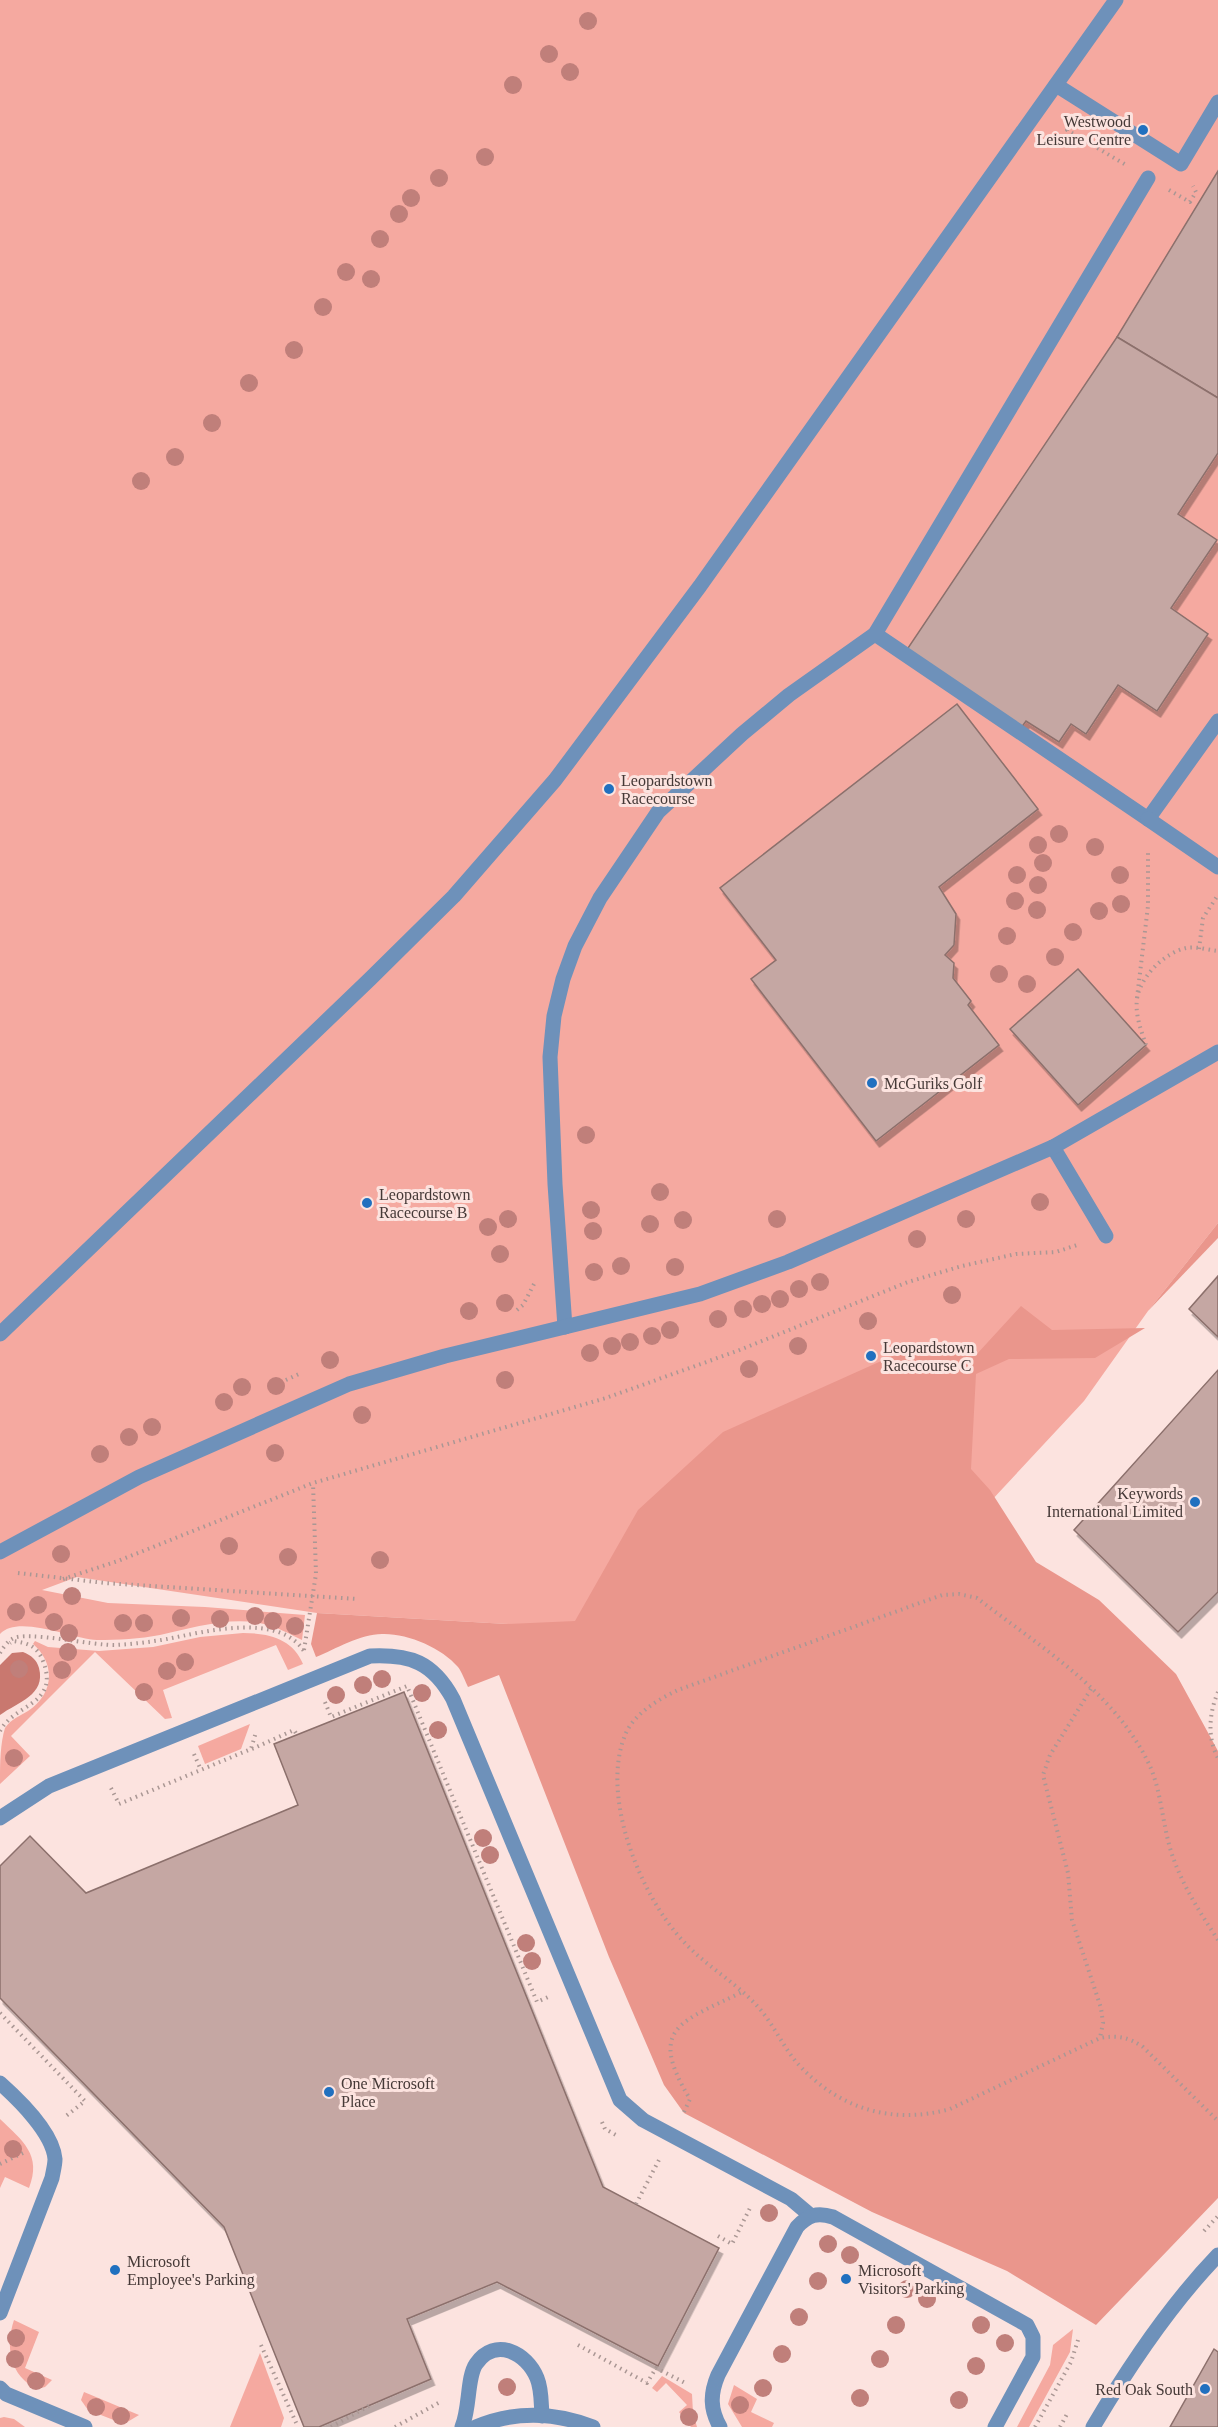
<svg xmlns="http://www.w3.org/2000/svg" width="1218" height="2427" viewBox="0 0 1218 2427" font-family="'Times New Roman',serif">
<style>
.green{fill:#f5a9a0}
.forest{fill:#ea968c}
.water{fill:#c9786f}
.building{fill:#c5a7a3;stroke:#8c706c;stroke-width:1.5;filter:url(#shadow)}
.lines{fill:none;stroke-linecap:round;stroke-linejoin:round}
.path{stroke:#aa9794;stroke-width:4;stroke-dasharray:1.5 4.5;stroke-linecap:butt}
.minor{stroke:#6e91ba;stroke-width:15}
.tree{fill:#c07f7a}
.poi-dot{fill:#2170bf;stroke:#fce3df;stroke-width:2}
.labels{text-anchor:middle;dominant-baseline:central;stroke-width:6;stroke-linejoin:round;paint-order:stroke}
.poi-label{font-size:16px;fill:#453937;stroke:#fce3df;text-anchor:start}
</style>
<defs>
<filter id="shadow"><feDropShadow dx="3.5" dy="6" stdDeviation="0" flood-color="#0004"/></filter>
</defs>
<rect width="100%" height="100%" fill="#fce3df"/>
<!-- green -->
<g class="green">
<path d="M0 0H1218V1223L1148 1311 1084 1401 950 1545 628 1656 507 1624 317 1613 77 1577 42 1590 108 1603 205 1607 305 1615 302 1640C290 1634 277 1627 264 1624 230 1616 193 1628 160 1635 140 1639 118 1640 97 1640 72 1639 18 1614 0 1634Z"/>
<path d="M243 1633C269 1633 293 1639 303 1664L288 1670 276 1645 163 1690 172 1718 165 1719 95 1652 11 1736 30 1756 0 1784C0 1766 0 1744 5 1728 11 1719 20 1716 28 1711 54 1694 56 1664 33 1644L35 1641 48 1647 99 1651 153 1647 200 1637Z"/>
<path d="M250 1724 241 1749 205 1764 198 1746Z"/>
<path d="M0 2119C23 2141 42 2155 29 2188L5 2177 0 2188Z"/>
<path d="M14 2320 39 2332 25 2368 52 2380 45 2387 37 2389C10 2376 5 2347 14 2320Z"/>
<path d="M1073 2329 1070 2352 1029 2427H1017L1050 2365 1053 2345Z"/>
<path d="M260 2353 284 2418 281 2427H230Z"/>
<path d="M662 2376 692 2394 693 2413 697 2427H691L679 2412 687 2405 666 2383 657 2392 652 2388Z"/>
<path d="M734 2385 757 2399 751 2412 774 2423 772 2427H742L728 2404Z"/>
<path d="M84 2392 139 2415 124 2424 88 2410 81 2400Z"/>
<path d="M4 2417 14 2419 25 2427H0V2418Z"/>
</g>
<!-- forest -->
<g class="forest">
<path d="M1218 1223V1238L1148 1311Z"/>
<path d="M1021 1306 1052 1330 1145 1328 1095 1358 1009 1359 976 1374 971 1469 990 1490 1036 1562 1099 1600 1176 1674 1218 1751V2198L1096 2325 1007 2271 872 2212 684 2113 664 2085 609 1957 499 1675 468 1687C465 1681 462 1672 458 1667 442 1648 407 1633 382 1634 360 1634 336 1649 316 1657L311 1644 317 1613 507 1624 575 1621 638 1510 723 1432 899 1353 946 1341 976 1355Z"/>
</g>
<!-- water -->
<path class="water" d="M23 1652C31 1655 37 1660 39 1668 46 1695 18 1702 0 1715V1665L12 1653Z"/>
<!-- building -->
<g class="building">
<path d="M1218 171V398L1117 337Z"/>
<path d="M1117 337 1218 398V453L1178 514 1217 540 1171 608 1208 634 1157 711 1118 685 1086 734 1071 724 1059 742 1026 721 1021 728 906 651Z"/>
<path d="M957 704 1038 809 939 887 956 914 954 945 945 955 954 963 953 978 971 1001 968 1005 999 1045 876 1141 751 979 776 960 720 888Z"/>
<path d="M1078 969 1146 1045 1078 1105 1010 1029Z"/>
<path d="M1218 1276V1337L1189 1309Z"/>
<path d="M1218 1370V1592L1178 1632 1074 1530Z"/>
<path d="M404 1692 603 2187 719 2248 658 2366 497 2282 407 2319 431 2379 319 2427H304L224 2227 0 1998V1866L30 1836 86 1893 298 1805 274 1744Z"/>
<path d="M1214 2349 1218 2352V2427H1170Z"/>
</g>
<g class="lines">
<!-- path -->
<g class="path">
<path d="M1070 124 1067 130 1126 165"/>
<path d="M1169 190 1190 202 1196 192 1193 186"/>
<path d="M1199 949 1203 918 1218 895"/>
<path d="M1137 998 1148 906V852"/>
<path d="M1146 1045C1141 1030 1135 1015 1137 999 1140 977 1164 953 1186 948 1195 946 1208 950 1218 951"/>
<path d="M517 1310 523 1305 534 1284"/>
<path d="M275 1385 301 1373"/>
<path d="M18 1573 105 1583 357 1599"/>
<path d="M63 1579 118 1561 313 1483 606 1398 737 1351 908 1282 962 1266 1016 1254 1056 1252 1080 1244"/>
<path d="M304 1650 316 1574 313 1483"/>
<path d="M0 1653C3 1648 7 1642 12 1639 25 1630 93 1646 116 1645 133 1644 150 1642 167 1639 204 1632 281 1611 305 1653"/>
<path d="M1091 1689 1050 1755 1043 1775 1068 1873 1072 1920 1101 2008 1103 2023 1100 2038"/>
<path d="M1218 1692C1209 1713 1207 1738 1218 1758"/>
<path d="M325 1702 331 1717 407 1686 537 2002 548 1997"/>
<path d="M0 1731C15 1703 60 1705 43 1661 37 1646 28 1643 13 1641L10 1643"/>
<path d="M252 1749 294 1730 297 1735"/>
<path d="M194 1754 201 1770"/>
<path d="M111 1788 119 1804 251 1749 256 1732"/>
<path d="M1218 1940C1199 1911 1180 1882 1170 1848 1162 1820 1161 1790 1149 1764 1114 1691 1039 1646 977 1598L959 1594 942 1595 678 1690C659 1699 635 1713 626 1733 599 1794 640 1896 684 1942 707 1967 737 1983 759 2008 774 2025 783 2047 798 2064 839 2109 892 2125 950 2109L1100 2038C1118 2035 1128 2037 1143 2047L1218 2121"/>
<path d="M0 2013 85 2101 66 2116"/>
<path d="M684 2112 690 2099C646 2027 682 2022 742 1992"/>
<path d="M602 2122 605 2129 616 2135"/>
<path d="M0 2164 25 2152"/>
<path d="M636 2204 660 2158"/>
<path d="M1204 2231 1218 2216"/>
<path d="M718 2236 732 2244 750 2208"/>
<path d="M261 2345 298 2427"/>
<path d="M578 2345 647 2383 656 2368 687 2384"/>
<path d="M331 2427 372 2404"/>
<path d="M395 2427 440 2402"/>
<path d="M1035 2427 1071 2362 1078 2340"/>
<path d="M1060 2427 1067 2414"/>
</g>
<!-- minor -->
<g class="minor">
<path d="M1056 85 1181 164 1218 102"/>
<path d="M875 634 1148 819 1218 721"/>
<path d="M1148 819 1218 867"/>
<path d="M1053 1147 1106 1236"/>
<path d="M565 1327 555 1184 550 1057 554 1016 563 979 575 946 600 898 658 812 742 734 789 695 875 634 1148 178"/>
<path d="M0 1334 370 979 454 896 555 780 700 586 1116 0"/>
<path d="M0 1552 139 1477 349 1384 445 1356 700 1294 788 1262 1053 1147 1218 1052"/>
<path d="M0 1818 49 1786 370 1656C410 1654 433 1662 453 1699L620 2100 643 2120 791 2199 810 2215"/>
<path d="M0 2083C18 2099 53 2133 55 2159 55 2165 53 2172 52 2178L0 2313"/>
<path d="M0 2388 6 2394 85 2427"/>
<path d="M462 2427C470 2408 467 2377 476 2364 495 2336 527 2353 537 2378 542 2390 541 2404 542 2416"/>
<path d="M476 2427C514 2411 554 2412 593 2427"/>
<path d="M720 2427C710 2409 710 2394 718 2375L797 2227C808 2215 817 2212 833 2217L1027 2325 1033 2337V2357L995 2427"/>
<path d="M1093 2427C1129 2366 1169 2306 1218 2255"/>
</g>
</g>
<!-- trees -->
<g class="tree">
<circle cx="588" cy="21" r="9"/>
<circle cx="549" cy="54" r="9"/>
<circle cx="570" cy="72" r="9"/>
<circle cx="513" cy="85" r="9"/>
<circle cx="485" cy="157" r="9"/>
<circle cx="439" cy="178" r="9"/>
<circle cx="411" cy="198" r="9"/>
<circle cx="399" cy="214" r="9"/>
<circle cx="380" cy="239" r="9"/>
<circle cx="346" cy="272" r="9"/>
<circle cx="371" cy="279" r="9"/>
<circle cx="323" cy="307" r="9"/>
<circle cx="294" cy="350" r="9"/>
<circle cx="249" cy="383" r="9"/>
<circle cx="212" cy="423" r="9"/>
<circle cx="175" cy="457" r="9"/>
<circle cx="141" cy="481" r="9"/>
<circle cx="1059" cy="834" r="9"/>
<circle cx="1038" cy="845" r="9"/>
<circle cx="1095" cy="847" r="9"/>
<circle cx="1043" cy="863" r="9"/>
<circle cx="1017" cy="875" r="9"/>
<circle cx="1120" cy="875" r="9"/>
<circle cx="1038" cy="885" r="9"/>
<circle cx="1015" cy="901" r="9"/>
<circle cx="1121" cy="904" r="9"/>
<circle cx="1037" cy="910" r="9"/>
<circle cx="1099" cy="911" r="9"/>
<circle cx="1073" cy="932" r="9"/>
<circle cx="1007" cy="936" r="9"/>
<circle cx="1055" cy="957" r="9"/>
<circle cx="999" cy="974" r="9"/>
<circle cx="1027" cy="984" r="9"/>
<circle cx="586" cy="1135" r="9"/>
<circle cx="660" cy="1192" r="9"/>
<circle cx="1040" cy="1202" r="9"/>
<circle cx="591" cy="1210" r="9"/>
<circle cx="508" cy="1219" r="9"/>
<circle cx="777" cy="1219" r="9"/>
<circle cx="966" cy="1219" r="9"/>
<circle cx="683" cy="1220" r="9"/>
<circle cx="650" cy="1224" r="9"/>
<circle cx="488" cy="1227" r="9"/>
<circle cx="593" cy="1231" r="9"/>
<circle cx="917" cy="1239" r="9"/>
<circle cx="500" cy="1254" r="9"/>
<circle cx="621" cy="1266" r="9"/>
<circle cx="675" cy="1267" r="9"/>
<circle cx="594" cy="1272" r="9"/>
<circle cx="820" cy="1282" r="9"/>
<circle cx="799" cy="1289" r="9"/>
<circle cx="952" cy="1295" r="9"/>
<circle cx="780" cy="1299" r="9"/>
<circle cx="505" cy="1303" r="9"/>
<circle cx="762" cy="1304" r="9"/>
<circle cx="743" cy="1309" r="9"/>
<circle cx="469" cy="1311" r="9"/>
<circle cx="718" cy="1319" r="9"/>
<circle cx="868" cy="1321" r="9"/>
<circle cx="670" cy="1330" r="9"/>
<circle cx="652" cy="1336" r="9"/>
<circle cx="630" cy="1342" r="9"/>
<circle cx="612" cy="1346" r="9"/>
<circle cx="798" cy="1346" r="9"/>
<circle cx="590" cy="1353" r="9"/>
<circle cx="330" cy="1360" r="9"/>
<circle cx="749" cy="1369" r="9"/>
<circle cx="505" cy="1380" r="9"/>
<circle cx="276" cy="1386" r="9"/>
<circle cx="242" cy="1387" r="9"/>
<circle cx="224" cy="1402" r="9"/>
<circle cx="362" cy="1415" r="9"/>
<circle cx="152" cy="1427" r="9"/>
<circle cx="129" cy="1437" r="9"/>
<circle cx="275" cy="1453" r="9"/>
<circle cx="100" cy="1454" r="9"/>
<circle cx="229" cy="1546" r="9"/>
<circle cx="61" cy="1554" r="9"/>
<circle cx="288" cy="1557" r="9"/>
<circle cx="380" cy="1560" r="9"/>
<circle cx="72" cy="1596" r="9"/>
<circle cx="38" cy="1605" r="9"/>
<circle cx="16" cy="1612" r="9"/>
<circle cx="255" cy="1616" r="9"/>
<circle cx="181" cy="1618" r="9"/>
<circle cx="220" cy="1619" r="9"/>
<circle cx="273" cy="1621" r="9"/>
<circle cx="54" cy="1622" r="9"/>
<circle cx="123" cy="1623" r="9"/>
<circle cx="144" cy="1623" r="9"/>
<circle cx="295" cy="1626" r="9"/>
<circle cx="69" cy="1633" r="9"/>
<circle cx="68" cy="1652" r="9"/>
<circle cx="185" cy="1662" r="9"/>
<circle cx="19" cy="1669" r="9"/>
<circle cx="62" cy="1670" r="9"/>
<circle cx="167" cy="1671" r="9"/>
<circle cx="382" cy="1679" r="9"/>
<circle cx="363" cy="1685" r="9"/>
<circle cx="144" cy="1692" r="9"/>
<circle cx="422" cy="1693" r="9"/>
<circle cx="336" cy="1695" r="9"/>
<circle cx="438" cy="1730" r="9"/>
<circle cx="14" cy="1758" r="9"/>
<circle cx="483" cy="1838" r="9"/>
<circle cx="490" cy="1855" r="9"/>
<circle cx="526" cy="1943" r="9"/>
<circle cx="532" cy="1961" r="9"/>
<circle cx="13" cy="2149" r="9"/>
<circle cx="769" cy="2213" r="9"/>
<circle cx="828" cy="2244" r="9"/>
<circle cx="850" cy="2255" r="9"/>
<circle cx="818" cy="2281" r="9"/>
<circle cx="907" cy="2289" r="9"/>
<circle cx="927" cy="2299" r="9"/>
<circle cx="799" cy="2317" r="9"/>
<circle cx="896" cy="2325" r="9"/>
<circle cx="981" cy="2325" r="9"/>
<circle cx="16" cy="2338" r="9"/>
<circle cx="1005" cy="2343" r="9"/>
<circle cx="782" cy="2354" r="9"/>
<circle cx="15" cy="2359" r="9"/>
<circle cx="880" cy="2359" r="9"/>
<circle cx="976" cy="2366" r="9"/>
<circle cx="36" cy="2381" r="9"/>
<circle cx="507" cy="2387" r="9"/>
<circle cx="763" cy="2388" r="9"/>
<circle cx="860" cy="2398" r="9"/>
<circle cx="959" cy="2400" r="9"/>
<circle cx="740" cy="2405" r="9"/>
<circle cx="96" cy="2407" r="9"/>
<circle cx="121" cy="2416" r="9"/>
<circle cx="689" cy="2417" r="9"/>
</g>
<!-- markers -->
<g class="poi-dot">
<circle cx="1143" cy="130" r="6"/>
<circle cx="609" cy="789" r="6"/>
<circle cx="872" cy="1083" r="6"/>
<circle cx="367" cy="1203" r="6"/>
<circle cx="871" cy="1356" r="6"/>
<circle cx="1195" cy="1502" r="6"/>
<circle cx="329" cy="2092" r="6"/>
<circle cx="115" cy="2270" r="6"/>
<circle cx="846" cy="2279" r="6"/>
<circle cx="1205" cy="2389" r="6"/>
</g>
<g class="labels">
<!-- poi labels -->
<g class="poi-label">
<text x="1131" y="121" text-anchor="end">Westwood<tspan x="1131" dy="18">Leisure Centre</tspan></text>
<text x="621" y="780">Leopardstown<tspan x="621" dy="18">Racecourse</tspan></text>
<text x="884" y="1083">McGuriks Golf</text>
<text x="379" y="1194">Leopardstown<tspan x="379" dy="18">Racecourse B</tspan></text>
<text x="883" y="1347">Leopardstown<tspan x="883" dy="18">Racecourse C</tspan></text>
<text x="1183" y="1493" text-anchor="end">Keywords<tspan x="1183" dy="18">International Limited</tspan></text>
<text x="341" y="2083">One Microsoft<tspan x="341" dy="18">Place</tspan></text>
<text x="127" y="2261">Microsoft<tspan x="127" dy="18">Employee's Parking</tspan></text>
<text x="858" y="2270">Microsoft<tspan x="858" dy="18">Visitors' Parking</tspan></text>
<text x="1193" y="2389" text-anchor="end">Red Oak South</text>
</g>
</g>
</svg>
